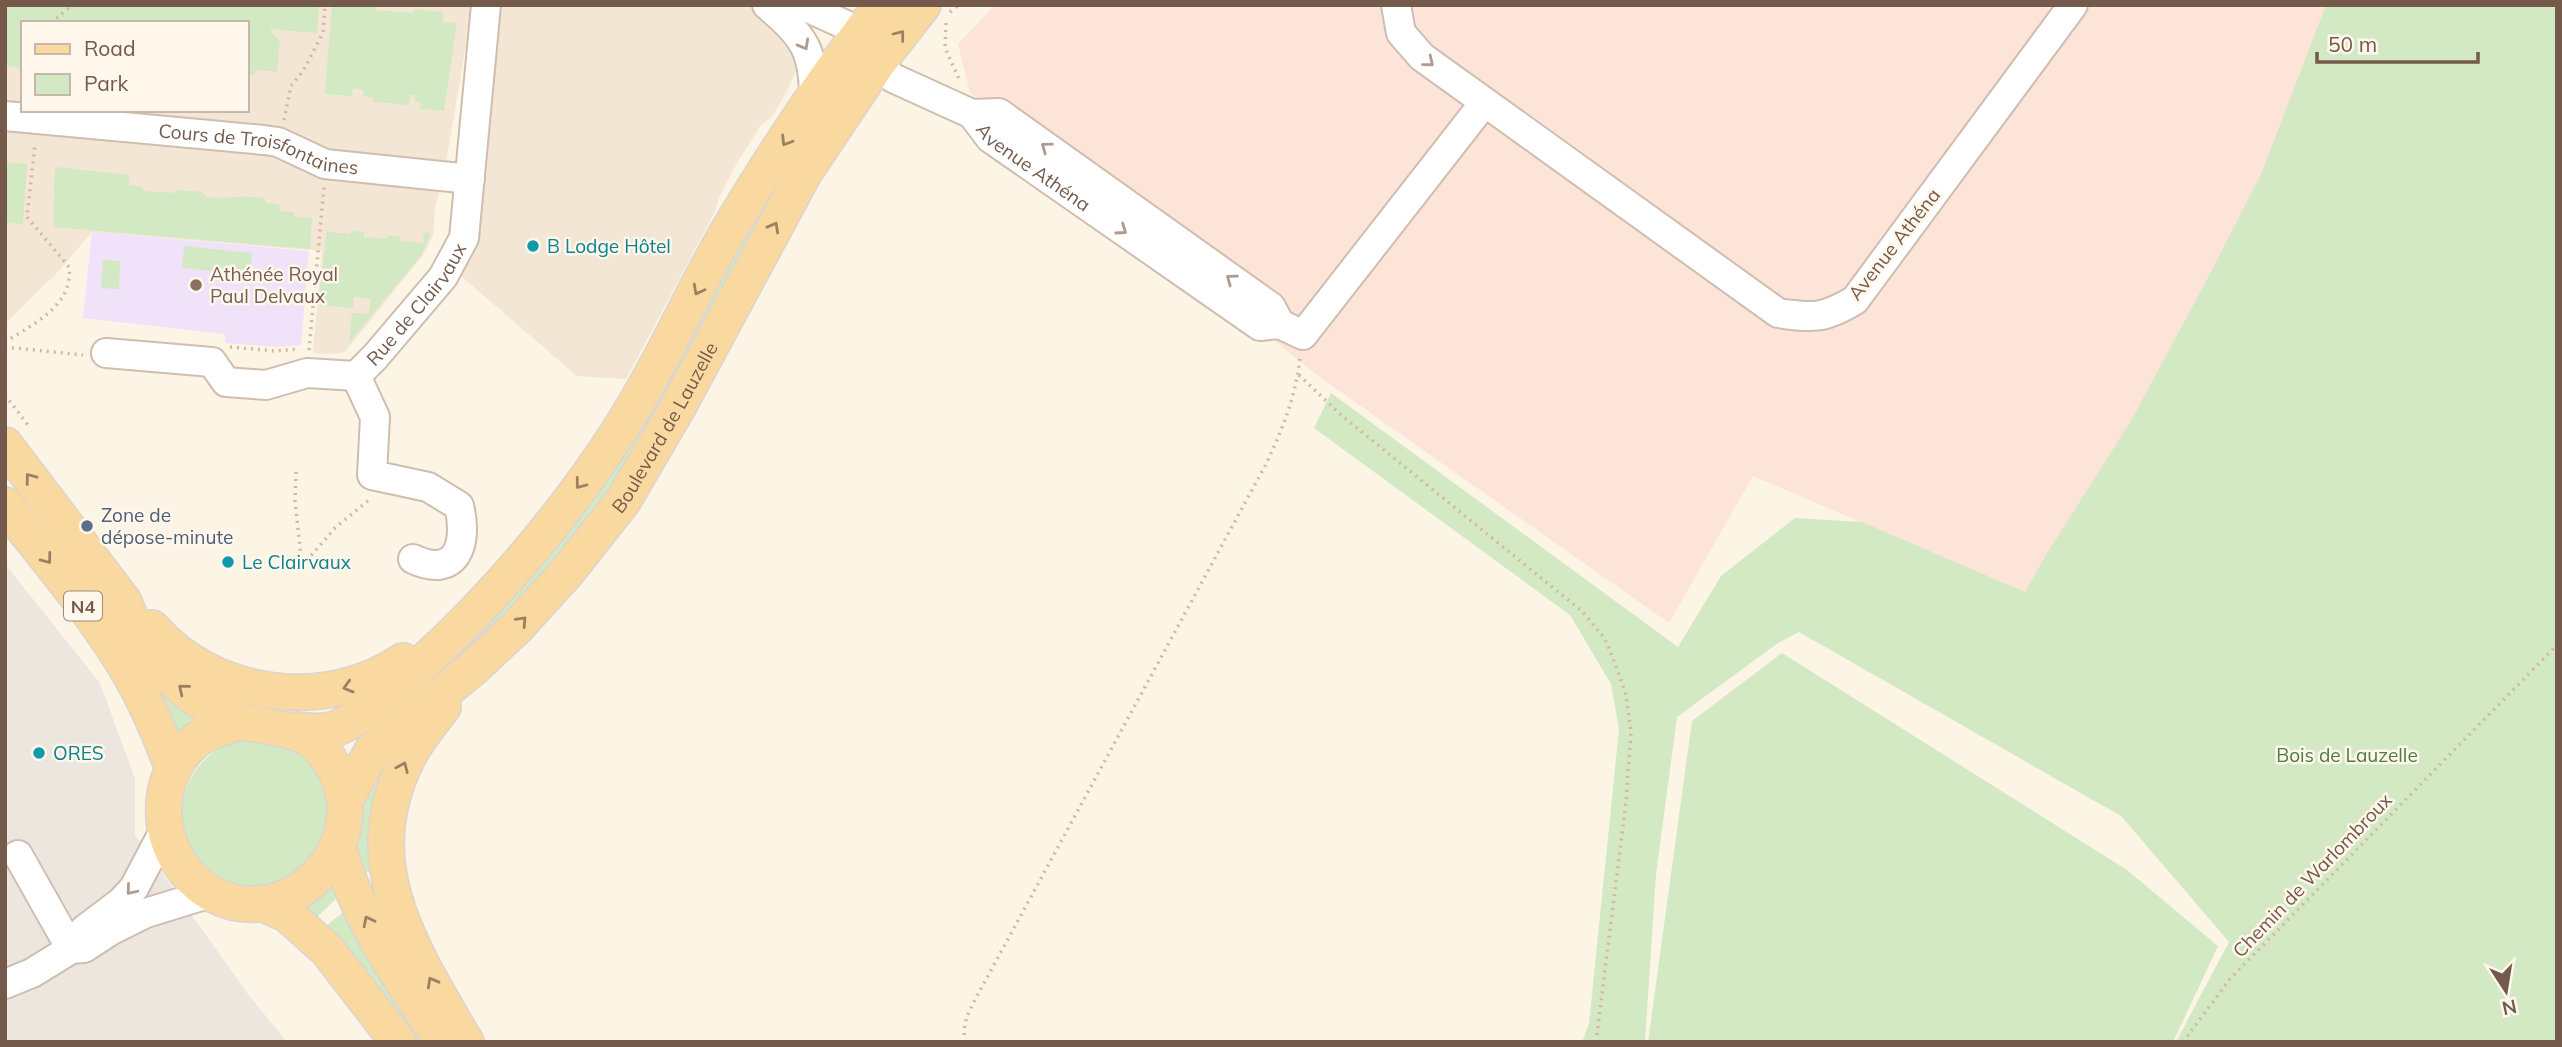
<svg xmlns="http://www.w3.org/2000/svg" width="2562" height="1047" viewBox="0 0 2562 1047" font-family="Mulish,sans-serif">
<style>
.residential{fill:#f3e6d4;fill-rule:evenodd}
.commercial{fill:#fce4d9}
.industrial{fill:#ece6df}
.education{fill:#f0e2f8}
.green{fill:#d2e9c4}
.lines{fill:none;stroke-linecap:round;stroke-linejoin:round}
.minor-casing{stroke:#cfbeaf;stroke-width:32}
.major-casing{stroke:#dbd4d0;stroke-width:38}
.path{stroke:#d6b6a1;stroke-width:3.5;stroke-dasharray:2 5;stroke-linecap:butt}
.minor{stroke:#fff;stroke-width:28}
.major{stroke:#f9d99f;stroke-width:35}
.oneway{stroke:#9c8064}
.oneway2{stroke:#ac9c93}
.culture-dot{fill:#0f9aa8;stroke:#fff7ec;stroke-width:2.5}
.education-dot{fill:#8d6e63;stroke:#fff7ec;stroke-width:2.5}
.service-dot{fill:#5c6f8a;stroke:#fff7ec;stroke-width:2.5}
.labels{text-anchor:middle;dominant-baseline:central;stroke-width:5;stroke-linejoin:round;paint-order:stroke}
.shield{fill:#fff7ec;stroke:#9e897b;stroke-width:2}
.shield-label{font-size:18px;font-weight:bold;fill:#745a4b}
.street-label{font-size:19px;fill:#745a4b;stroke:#fff7ec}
.culture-label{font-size:19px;fill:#0d838f;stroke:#fff7ec;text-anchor:start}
.education-label{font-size:19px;fill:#785e54;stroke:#fff7ec;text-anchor:start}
.service-label{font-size:19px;fill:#4e5e75;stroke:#fff7ec;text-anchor:start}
.park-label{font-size:19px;fill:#527a43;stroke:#fff7ec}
</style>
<rect width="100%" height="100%" fill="#fcf4e5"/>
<!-- residential -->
<g class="residential">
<path d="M5 5H471L464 57 446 162 435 209 433 236 423 255 345 352 336 354 313 353 322 251 92 232 58 272 5 324ZM23 23H247V110H23Z"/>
<path d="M502 5H759L755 13 769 24 788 44 796 57V71L788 89 772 117 761 125 737 163 719 198 715 212 626 379 577 376 461 276 480 215 485 144Z"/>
</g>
<!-- commercial -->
<path class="commercial" d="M995 5H2498L2148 645 1753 476 1669 623 1318 376 970 93 958 44Z"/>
<!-- industrial -->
<path class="industrial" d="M5 564 100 683 135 779V835L247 993 287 1042H5Z"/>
<!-- education -->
<path class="education" d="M92 232 309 251 301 345 275 347 225 343V334L83 318Z"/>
<!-- green -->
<g class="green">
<path d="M5 5H319L317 33 271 29V32L280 41 277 72 256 70 254 75 247 74V23H23V68L5 66Z"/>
<path d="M332 5H376V10L413 13 414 9 443 12V22L457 23 444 111 420 109 421 102 415 101V95H411L409 105 373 102V98L363 96 364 90 353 88 352 96 325 94Z"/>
<path d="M2326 5H2557V1042H2176L2229 942 2121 816 1799 632 1778 643 1677 717 1656 874 1645 1042H1582L1589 1024 1619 729 1611 684 1570 615 1314 428 1331 393 1678 647 1721 576 1795 518 1862 522 2025 592 2046 555 2131 421 2210 274 2262 172Z"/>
<path d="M5 162 27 164 23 224 5 223Z"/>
<path d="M55 167 129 175V185L141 186 145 191 172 193 177 190 202 192 206 197C226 199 243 195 263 198L267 203 280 205 279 211 294 212V217L312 218 310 249 53 227Z"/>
<path d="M784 173 677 394 560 563 384 730 373 714 424 672 717 278Z"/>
<path d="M327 229 329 232 350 234 351 231 364 232V237L387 239 388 235 400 236V241L423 243 424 232 431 233 422 254 349 343 352 313 369 314 371 299 354 297 353 308 318 305Z"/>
<path d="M184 246 252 253 250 275 182 268Z"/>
<path d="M103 260 120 261 119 289 101 288Z"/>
<path d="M1782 653 2127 870 2218 946 2173 1042H1648L1692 721Z"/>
<path d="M172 688 206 716 180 738 159 696Z"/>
<circle cx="256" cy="813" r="74"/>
<path d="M382 762C371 799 367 833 369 871L361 876 356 858 361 827V795Z"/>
<path d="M335 883 341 894 312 922 298 911 320 898Z"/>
<path d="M347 909 427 1042H417L408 1033 321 930Z"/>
</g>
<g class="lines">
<!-- minor casing -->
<g class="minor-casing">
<g id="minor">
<path d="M767 5C803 36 814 49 814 98"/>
<path d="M802 5 861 32"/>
<path d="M1396 5 1401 33 1422 57 1778 313C1813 318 1824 319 1855 300L2073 5"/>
<path d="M877 64 893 78 972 114 999 113 1271 307 1280 324"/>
<path id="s1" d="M972 114 990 138 1260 326 1280 324 1303 335 1484 103"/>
<path id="s2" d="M5 116 264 140 278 142 325 164 470 179"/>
<path id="s3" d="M106 353 212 362 226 382 266 385 307 373 356 376 375 357 443 277 464 238 486 5"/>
<path d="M356 376 375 417 372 475 428 487 459 506C468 542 458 580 413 559"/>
<path d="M18 855 71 949"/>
<path d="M84 930 121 902 134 888 164 831"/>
<path d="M5 984 32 973 71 949 84 948 110 931 146 913 211 893"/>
</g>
</g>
<!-- major casing -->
<g class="major-casing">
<g id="major">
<path d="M5 445 124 602C142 654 188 706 242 721 279 732 305 723 330 761 382 841 288 939 209 892 159 861 147 789 190 746 204 732 223 727 242 721"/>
<path d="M5 505C47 559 94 613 129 672 147 703 161 736 173 769"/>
<path d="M152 628C214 699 325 713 403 661"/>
<path d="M443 707C431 722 418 738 409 755 366 838 389 905 431 982 443 1002 453 1022 466 1042"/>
<path d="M296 730C309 731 324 734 337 728 359 719 378 700 397 685 479 617 561 521 619 431 661 366 691 294 730 228 776 151 826 75 882 5"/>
<path id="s4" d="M345 801 372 751 473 668 517 627 567 572 623 501 678 407 804 173 877 64 923 5"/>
<path d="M338 847C356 914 396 972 434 1029"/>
<path d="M262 903 287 914 328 951 398 1042"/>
</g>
</g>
<!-- path -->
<g class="path">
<path d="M17 5H44"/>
<path d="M950 12 959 5"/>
<path d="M51 23 72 5"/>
<path d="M946 23 945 48 960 81"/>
<path d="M284 120 291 86 303 71 323 33 325 5"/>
<path d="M5 342C32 325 74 305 69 267L27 217 35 144"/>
<path d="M5 347 83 355"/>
<path d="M230 347 275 351 299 349"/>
<path d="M309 350 324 187"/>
<path d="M1299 375 1341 415 1583 612 1605 639 1616 666 1626 695 1631 732 1626 802 1596 1042"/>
<path d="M5 395 28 425"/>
<path d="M296 472 295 501 302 566"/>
<path d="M302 566 335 528 370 499"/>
<path d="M965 1042C962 1024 968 1013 976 998L1265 466C1282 431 1296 396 1300 357"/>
<path d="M2183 1042 2230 979 2557 645"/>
</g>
<!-- minor -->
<use href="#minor" class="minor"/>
<!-- major -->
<use href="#major" class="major"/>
</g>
<!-- one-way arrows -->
<defs><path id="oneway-chevron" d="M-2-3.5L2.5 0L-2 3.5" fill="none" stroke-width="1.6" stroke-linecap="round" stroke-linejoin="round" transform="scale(1.75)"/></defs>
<g class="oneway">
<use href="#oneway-chevron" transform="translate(900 35) rotate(-52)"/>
<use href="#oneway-chevron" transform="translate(786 141) rotate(122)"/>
<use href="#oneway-chevron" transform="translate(774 227) rotate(-61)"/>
<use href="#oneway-chevron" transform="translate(698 290) rotate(118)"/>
<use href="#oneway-chevron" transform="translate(30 478) rotate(-127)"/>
<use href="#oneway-chevron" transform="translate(580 484) rotate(127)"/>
<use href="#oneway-chevron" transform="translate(47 559) rotate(53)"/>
<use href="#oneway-chevron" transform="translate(522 621) rotate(-47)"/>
<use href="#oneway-chevron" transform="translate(348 687) rotate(164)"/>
<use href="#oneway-chevron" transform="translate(183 689) rotate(-141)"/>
<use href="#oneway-chevron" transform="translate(403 767) rotate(-67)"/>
<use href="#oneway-chevron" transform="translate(368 921) rotate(-117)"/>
<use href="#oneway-chevron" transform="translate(432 982) rotate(-119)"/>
</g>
<g class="oneway2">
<use href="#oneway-chevron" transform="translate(804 45) rotate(61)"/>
<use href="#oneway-chevron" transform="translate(1429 62) rotate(39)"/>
<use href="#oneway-chevron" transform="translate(1046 147) rotate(-144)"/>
<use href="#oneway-chevron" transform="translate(1122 230) rotate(35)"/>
<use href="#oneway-chevron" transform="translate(1231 279) rotate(-144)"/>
<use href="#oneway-chevron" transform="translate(131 890) rotate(130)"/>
</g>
<!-- markers -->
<g class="culture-dot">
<circle cx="533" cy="246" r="7"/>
<circle cx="228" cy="562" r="7"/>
<circle cx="39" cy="753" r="7"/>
</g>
<circle class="education-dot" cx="196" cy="285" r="7"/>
<circle class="service-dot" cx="87" cy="526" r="7"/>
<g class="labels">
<!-- shield labels -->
<rect class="shield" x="64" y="591.5" width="38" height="29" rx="5"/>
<g class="shield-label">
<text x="83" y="606">N4</text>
</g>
<!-- street labels -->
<g class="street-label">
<text stroke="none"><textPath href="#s2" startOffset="257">Cours de Troisfontaines</textPath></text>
<text stroke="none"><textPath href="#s1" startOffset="82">Avenue Athéna</textPath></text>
<text transform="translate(1894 244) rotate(-52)">Avenue Athéna</text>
<text stroke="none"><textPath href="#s3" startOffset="357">Rue de Clairvaux</textPath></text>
<text stroke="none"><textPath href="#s4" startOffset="497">Boulevard de Lauzelle</textPath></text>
<text transform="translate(2312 875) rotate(-46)">Chemin de Warlombroux</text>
</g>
<!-- culture labels -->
<g class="culture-label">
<text x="547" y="246">B Lodge Hôtel</text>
<text x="242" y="562">Le Clairvaux</text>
<text x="53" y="753">ORES</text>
</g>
<!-- education labels -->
<g class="education-label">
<text x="210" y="274">Athénée Royal<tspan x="210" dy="22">Paul Delvaux</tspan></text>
</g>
<!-- service labels -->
<g class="service-label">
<text x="101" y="515">Zone de<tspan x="101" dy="22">dépose-minute</tspan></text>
</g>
<!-- park labels -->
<g class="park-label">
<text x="2347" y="755">Bois de Lauzelle</text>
</g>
</g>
<!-- border -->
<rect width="2562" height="1047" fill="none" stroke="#745a4b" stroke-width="14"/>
<!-- legend -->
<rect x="21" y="21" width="228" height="91" fill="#fff7ec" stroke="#c7b8ac" stroke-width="2"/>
<rect x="35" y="44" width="35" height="10" fill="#f9d99f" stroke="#c7b8ac" stroke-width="2"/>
<text x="84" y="56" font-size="21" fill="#745a4b">Road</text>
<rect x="35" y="74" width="35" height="21" fill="#d2e9c4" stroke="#c7b8ac" stroke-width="2"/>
<text x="84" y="91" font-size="21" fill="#745a4b">Park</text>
<!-- north arrow -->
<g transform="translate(2506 991) rotate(168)" stroke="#fff7ec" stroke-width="5" paint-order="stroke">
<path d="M0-5L12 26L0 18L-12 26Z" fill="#745a4b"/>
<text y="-10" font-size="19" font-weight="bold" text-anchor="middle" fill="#745a4b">N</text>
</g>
<!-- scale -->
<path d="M2317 52v10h161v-10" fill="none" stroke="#745a4b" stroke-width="3.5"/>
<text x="2328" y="52" font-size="21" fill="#745a4b" stroke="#fff7ec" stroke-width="5" paint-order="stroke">50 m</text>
</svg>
